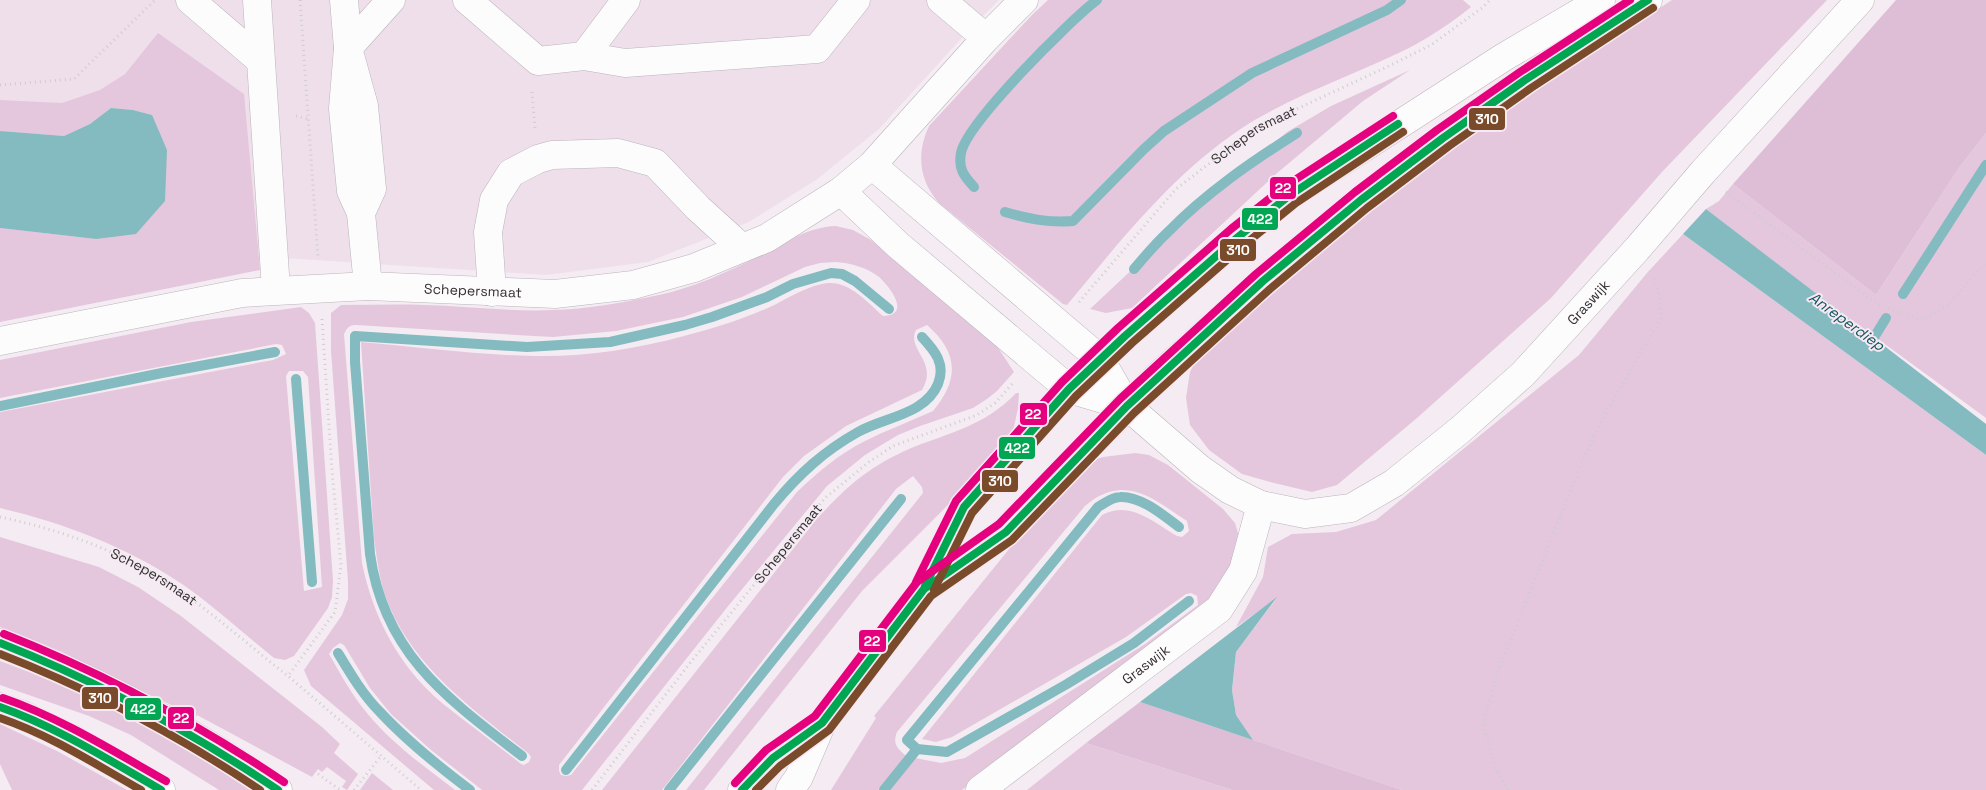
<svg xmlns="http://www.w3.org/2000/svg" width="1986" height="790" viewBox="0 0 1986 790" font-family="'Space Grotesk',sans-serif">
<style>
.built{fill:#efdfeb}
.green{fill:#e4c7dd;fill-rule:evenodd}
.forest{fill:#debed6}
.water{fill:#83bbc0}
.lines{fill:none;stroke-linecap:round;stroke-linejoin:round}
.stream{stroke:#83bbc0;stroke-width:10}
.minor-casing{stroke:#bab4b9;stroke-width:29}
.major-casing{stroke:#bab4b9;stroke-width:29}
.path{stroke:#cfccce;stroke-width:3;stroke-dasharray:1 4;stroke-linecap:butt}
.minor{stroke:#fdfcfd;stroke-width:28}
.major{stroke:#fdfcfd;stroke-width:28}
.bus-1-casing{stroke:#f8e8f3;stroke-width:11}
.bus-2-casing{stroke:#f8e8f3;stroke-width:11}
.bus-3-casing{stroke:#f8e8f3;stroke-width:11}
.bus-1{stroke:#00a651;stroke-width:8}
.bus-2{stroke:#7a4b2a;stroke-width:8}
.bus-3{stroke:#e5007d;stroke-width:8}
.labels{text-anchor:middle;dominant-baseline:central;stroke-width:4;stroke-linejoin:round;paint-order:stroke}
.street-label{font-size:14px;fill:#342e32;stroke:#f8e8f3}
.water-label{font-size:15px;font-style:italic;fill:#0a5659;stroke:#f8e8f3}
.line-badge{stroke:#f8e8f3;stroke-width:2}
.badge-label{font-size:14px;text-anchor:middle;font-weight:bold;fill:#fff}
</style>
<rect width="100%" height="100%" fill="#f4ecf2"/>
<!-- built -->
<path class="built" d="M0 0H999L969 30 879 129 816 180 749 222 648 262 546 275 284 258 132 272 0 301Z"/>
<!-- green -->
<g class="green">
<path d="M1048 0H1463L1471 7C1451 23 1430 37 1407 49 1356 74 1302 92 1253 121 1177 168 1123 238 1067 305L1063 304 939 203C919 180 916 154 929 126L1032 15Z"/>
<path d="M1672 0H1827L1662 172 1551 298 1417 418 1337 485 1312 492 1274 483 1242 474 1209 450 1190 425 1186 398 1190 372 1204 344 1342 226 1509 106Z"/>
<path d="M158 33 244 94 260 270 0 322V228L96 239 152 115 133 110 111 108 90 124 64 136 9 132 0 131V100L62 103 100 90 125 74Z"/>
<path d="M1410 70 1363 101 1276 174 1132 308 1106 313 1090 309 1221 186 1287 132 1331 106Z"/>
<path d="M1986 133V418L1808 288 1706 209 1719 201 1733 184 1876 295 1959 168Z"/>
<path d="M836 226 853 230 871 240 995 343 1014 372 997 391 987 399 973 408 920 426 898 435 865 455 827 486 729 605 582 790H482L431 750 391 714 370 688 344 645 340 643 333 648 329 654C341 675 352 695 367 713 391 743 424 766 455 790H434L311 686 304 670 342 615 348 599V581L331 351V313L341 305C369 305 397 304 424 305 467 306 510 312 553 310 587 309 621 303 654 296 691 289 727 272 760 256 785 243 807 227 836 226ZM835 262C850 263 866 267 879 277 890 287 912 315 883 316 866 301 847 278 822 284 803 288 787 299 770 307 743 319 713 329 684 336 636 349 584 357 535 356 477 355 419 347 361 342L374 539C377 558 379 577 385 595 410 666 473 709 529 754L531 757 529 762 524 765 521 764C495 743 468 724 442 703 399 667 373 617 362 563L344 334C347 328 349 325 356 325L534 336 553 337 616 331 683 317 742 297 805 267 820 263ZM927 325C958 352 960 379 933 411 911 421 887 430 865 441 839 454 818 472 797 492L571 775 566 776 561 775 559 771V765L783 477 804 456 846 426 922 390C939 361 906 350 916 330Z"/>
<path d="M1683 234 1986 455V790H1402L1253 740 1236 715 1232 690 1236 652 1276 599 1236 627 1263 577 1268 547 1292 534 1336 532 1376 520 1579 355 1647 273Z"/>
<path d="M301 307 309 313 315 323 333 581 332 597 328 608 294 656 285 660 274 658C244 634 214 606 182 584 127 547 64 523 0 508V412L273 360 286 354 282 345 276 344 0 398V360L191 322ZM289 371H303L308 377 322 587 304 591 286 376Z"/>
<path d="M1016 393H1019L1018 408 1014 427 1008 439 979 474 862 591 704 790H686L923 493 922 487 913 476 896 489 662 790H602L816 520C845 488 868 467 909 449 948 433 985 426 1016 393Z"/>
<path d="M1135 453 1149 455 1168 465 1223 509 1235 523 1238 533V546L1232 567 1196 618 962 790H890L915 758 941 763 965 758 1145 644 1198 605 1197 596 1191 593 1186 594 1126 637 952 737 936 742 922 739 1102 515C1130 500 1153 522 1177 536L1182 537 1189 531 1187 521C1152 498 1124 473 1085 506L897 732C892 745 898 748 906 756L878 790H831L876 718 874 716 1018 538 1087 462 1103 457Z"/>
<path d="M0 537 99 567 138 587 181 616 322 727 340 744 334 753 358 774 347 790 342 787 346 781 327 767 322 772 318 769 312 777 197 715 196 717 62 652 0 627Z"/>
<path d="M0 661C88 693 172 738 250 790H219L131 735 89 716 0 685Z"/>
<path d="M0 724 57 751 127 790H12L0 764Z"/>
<path d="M1086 743 1232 790H1027Z"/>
<path d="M372 773 393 790H360Z"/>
</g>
<!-- forest -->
<g class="forest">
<path d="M1896 0H1986V133L1959 168 1876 295 1733 184Z"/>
<path d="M1140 702 1402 790H1232L1086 743Z"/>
</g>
<!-- water -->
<g class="water">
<path d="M111 108 133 110 152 115 167 150 165 201 136 234 96 239 0 228V131L64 136 90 124Z"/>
<path d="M1706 209 1986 424V455L1683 234Z"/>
<path d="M1277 597 1236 652 1232 690 1236 715 1253 740 1140 702Z"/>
</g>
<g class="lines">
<!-- stream -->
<g class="stream">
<path d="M974 187C964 176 958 169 961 153 966 124 1070 20 1097 0"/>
<path d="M1005 212C1029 219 1049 223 1073 221L1144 149 1164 131 1252 73 1387 10 1401 0"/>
<path d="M1134 269C1145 256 1156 243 1168 232 1206 193 1251 162 1297 133"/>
<path d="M1903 294 1986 165"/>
<path d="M1867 349 1886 318"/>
<path d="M296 379 312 582"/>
<path d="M0 406 162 373 275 352"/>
<path d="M1179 527C1163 515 1141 496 1120 497 1112 497 1105 503 1098 507L907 740 917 749 947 752 1067 684 1134 643 1189 601"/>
<path d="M338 653C350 673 363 695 380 712 407 741 438 766 470 790"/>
<path d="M522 756C448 699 384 654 370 554L355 362V336L527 347 610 342 685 325 712 317 767 297 793 284 831 273 842 274 855 281 889 309"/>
<path d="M566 770 774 504C799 474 824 451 858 432 884 417 925 415 938 384 946 364 935 351 922 337"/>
<path d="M669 790 901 499"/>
<path d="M884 790 917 749"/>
</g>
<!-- minor casing -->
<g class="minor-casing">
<g id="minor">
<path d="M190 0 260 60"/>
<path d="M257 0 276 290"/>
<path d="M344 0 348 48 364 106 372 189 361 213 368 286"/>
<path d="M467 0 538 61 584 56 626 0"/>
<path d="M941 0 986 38"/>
<path d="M584 56 625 63 817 49 856 0"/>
<path id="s4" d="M872 165 1100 359 1127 406 1200 469 1230 490 1261 505 1305 514 1351 508 1394 483 1460 430 1523 374 1637 249 1703 172 1860 0"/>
<path d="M841 191 898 245 1069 389 1127 406"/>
<path d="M361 213 351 191 343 109 348 48 391 0"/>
<path d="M492 292 488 232 494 200 511 173 538 159 552 155 618 153 655 163 698 208 742 248"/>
<path id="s5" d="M0 341 242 293 368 286 555 294 633 285 694 268 767 238 841 191 872 165 986 38 1024 0"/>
<path id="s6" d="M980 790 1219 609 1243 571 1261 505"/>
</g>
</g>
<!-- major casing -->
<g class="major-casing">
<g id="major">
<path d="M925 588 1006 532 1073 462 1157 377 1263 281 1361 200 1443 138 1525 80 1648 0"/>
<path d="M0 643C99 680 192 730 278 790"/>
<path d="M0 707 23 715 74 740 161 790"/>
<path d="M742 790 773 758 822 723"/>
<path d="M790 790 799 777 822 723 924 589 964 507 1069 389 1125 336 1186 282 1238 237 1290 195 1504 57 1601 0"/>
</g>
</g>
<!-- path -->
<g class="path">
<path d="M300 0 318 258"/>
<path d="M0 85 74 79 155 0"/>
<path d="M532 92 535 128"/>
<path d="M296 116 309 119"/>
<path d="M1726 192 1878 305 1923 320 1949 304 1986 262"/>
<path id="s1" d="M1079 302 1176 189 1256 128 1391 65 1431 45 1482 8 1490 0"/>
<path d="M322 319 332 471 341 565 335 612 288 676 421 790"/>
<path id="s2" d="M0 517C52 528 103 545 149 571 199 600 243 641 288 676"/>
<path d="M318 774 340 790"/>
<path d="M354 790 381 756"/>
<path id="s3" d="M592 790 690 663 825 498 869 462 893 446 977 415 995 403 1014 382"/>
<path d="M1508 790 1495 768 1483 725 1497 674 1582 462 1607 410 1661 319 1659 295 1654 277"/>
</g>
<!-- minor -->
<use href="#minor" class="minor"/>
<!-- major -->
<use href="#major" class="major"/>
<!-- bus-1 casing -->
<g class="bus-1-casing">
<g id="bus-1">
<path d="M925 586 964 507 1069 389 1125 336 1238 237 1290 195 1398 124"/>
<path d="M0 643C99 682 190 731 278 790"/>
<path d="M0 707C57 727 109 760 161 790"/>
<path d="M742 790 773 758 822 723 924 589 1006 532 1127 406 1263 281 1361 200 1443 138 1525 80 1648 0"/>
</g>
</g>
<!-- bus-2 casing -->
<g class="bus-2-casing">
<g id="bus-2">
<path d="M934 590 972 513 1076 396 1132 343 1244 245 1296 203 1403 132"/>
<path d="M0 654C92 690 178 735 260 790"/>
<path d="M0 718C50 735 95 764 141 790"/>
<path d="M756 790 780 766 829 730 931 596 1012 540 1134 413 1270 289 1367 208 1449 146 1531 88 1653 8"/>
</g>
</g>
<!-- bus-3 casing -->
<g class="bus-3-casing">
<g id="bus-3">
<path d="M916 582 956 501 1062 382 1118 328 1231 229 1284 187 1393 116"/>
<path d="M4 634C103 673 195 722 284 782"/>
<path d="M3 698C61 718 113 751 166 781"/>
<path d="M735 783 766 750 815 716 917 582 999 524 1120 399 1256 274 1355 192 1437 130 1520 72 1630 0"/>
</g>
</g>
<!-- bus-1 -->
<use href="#bus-1" class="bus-1"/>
<!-- bus-2 -->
<use href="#bus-2" class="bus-2"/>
<!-- bus-3 -->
<use href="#bus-3" class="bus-3"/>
</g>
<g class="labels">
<!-- street labels -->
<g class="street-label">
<text stroke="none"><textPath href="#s1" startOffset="244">Schepersmaat</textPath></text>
<text stroke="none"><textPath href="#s5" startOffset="478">Schepersmaat</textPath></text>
<text stroke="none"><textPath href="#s4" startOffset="928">Graswijk</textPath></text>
<text stroke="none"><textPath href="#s3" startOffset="315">Schepersmaat</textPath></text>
<text stroke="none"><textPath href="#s2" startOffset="166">Schepersmaat</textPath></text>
<text stroke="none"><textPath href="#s6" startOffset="208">Graswijk</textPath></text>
</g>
<!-- water labels -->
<g class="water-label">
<text transform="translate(1847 321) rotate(36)">Anreperdiep</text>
</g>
</g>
<g class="line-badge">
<rect x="1468" y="107" width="38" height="24" rx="5" fill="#7a4b2a"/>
<rect x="1269" y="176" width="28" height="24" rx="5" fill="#e5007d"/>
<rect x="1241" y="207" width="38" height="24" rx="5" fill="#00a651"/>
<rect x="1219" y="238" width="38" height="24" rx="5" fill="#7a4b2a"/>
<rect x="1019" y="402" width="29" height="24" rx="5" fill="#e5007d"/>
<rect x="998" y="436" width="38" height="24" rx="5" fill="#00a651"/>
<rect x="981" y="469" width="38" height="24" rx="5" fill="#7a4b2a"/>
<rect x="858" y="629" width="29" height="24" rx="5" fill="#e5007d"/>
<rect x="81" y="686" width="38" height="24" rx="5" fill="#7a4b2a"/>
<rect x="124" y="697" width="38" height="24" rx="5" fill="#00a651"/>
<rect x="167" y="706" width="28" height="24" rx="5" fill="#e5007d"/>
</g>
<g class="badge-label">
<text x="1487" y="124">310</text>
<text x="1283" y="193">22</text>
<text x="1260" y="224">422</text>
<text x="1238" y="255">310</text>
<text x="1033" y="419">22</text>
<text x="1017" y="453">422</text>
<text x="1000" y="486">310</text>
<text x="872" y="646">22</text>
<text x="100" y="703">310</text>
<text x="143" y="714">422</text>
<text x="181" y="723">22</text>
</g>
</svg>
